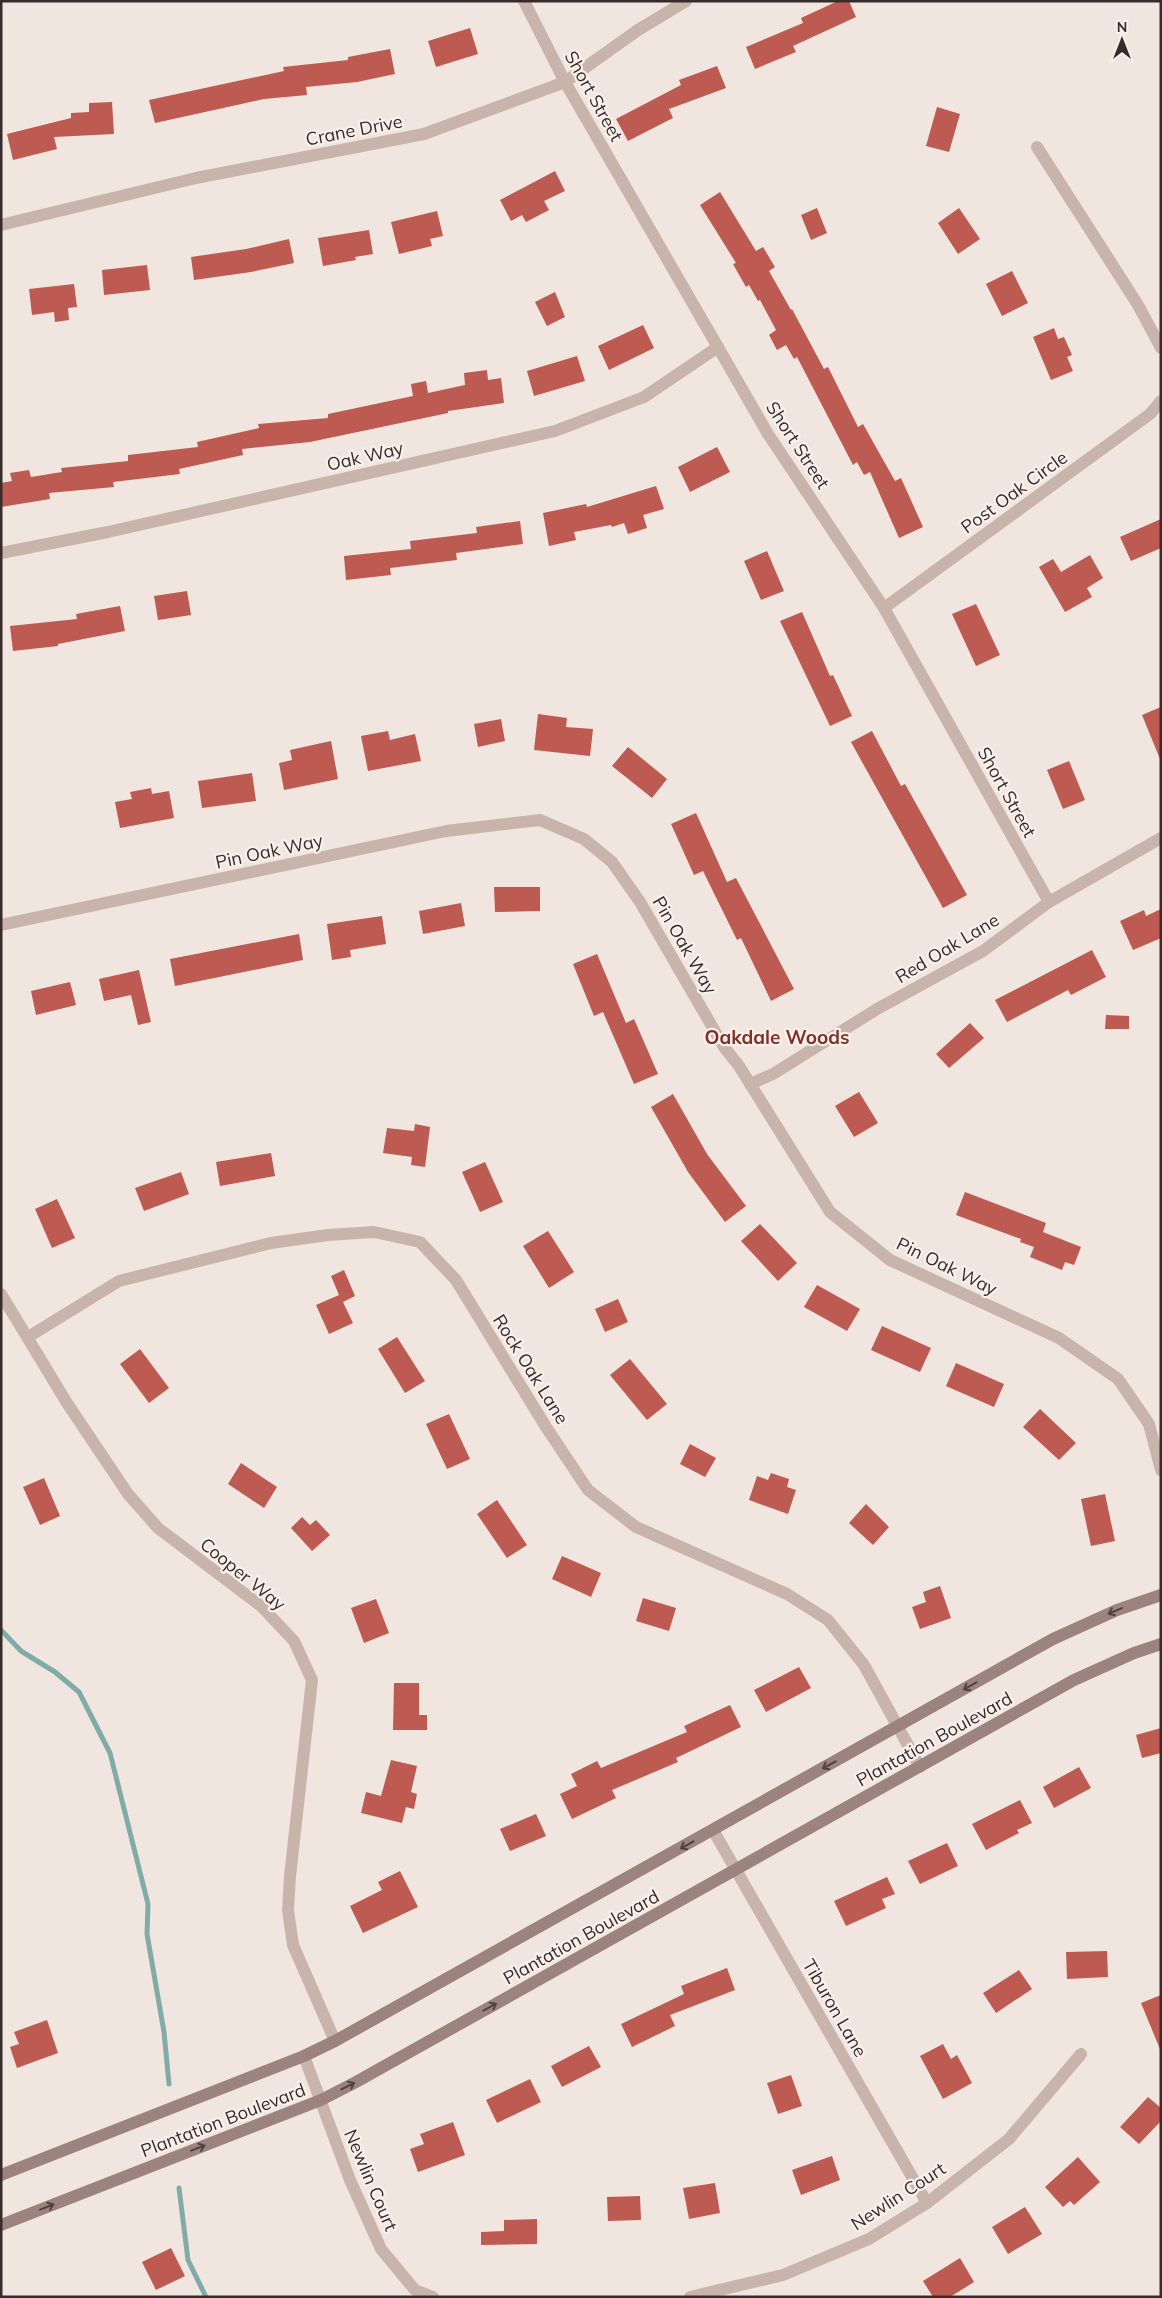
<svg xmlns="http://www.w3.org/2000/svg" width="1162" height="2298" viewBox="0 0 1162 2298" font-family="Mulish,sans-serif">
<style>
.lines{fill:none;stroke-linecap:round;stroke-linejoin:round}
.stream{stroke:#80aca7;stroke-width:5}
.building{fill:#bd5a51}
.street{stroke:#c9b4ab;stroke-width:12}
.secondary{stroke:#9c837d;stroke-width:12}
.oneway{stroke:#50423f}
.labels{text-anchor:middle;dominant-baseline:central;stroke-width:4.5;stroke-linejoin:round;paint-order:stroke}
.street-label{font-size:18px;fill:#372c2a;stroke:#f9f0eb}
.neighbourhood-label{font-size:19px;font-weight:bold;fill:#803029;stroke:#f9f0eb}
</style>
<rect width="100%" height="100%" fill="#f1e6df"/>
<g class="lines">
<!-- stream -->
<g class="stream">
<path d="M1 1630 21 1651 55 1672 79 1692 110 1753 148 1904 147 1934 164 2032 169 2084"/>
<path d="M179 2188 188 2260 206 2297"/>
</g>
</g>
<!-- building -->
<g class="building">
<path d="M838 1H849L856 17 793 46 796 52 755 69 746 47 803 23 801 18Z"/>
<path d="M470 28 478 54 436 67 428 41Z"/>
<path d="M390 49 395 74 357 82 306 87 307 95 264 99 155 123 149 100 284 71 283 67 348 60V57Z"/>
<path d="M717 66 726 88 669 109 673 118 628 141 616 119 681 85 679 80Z"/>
<path d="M112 102 114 134 54 137 57 149 13 160 7 134 71 118V113L89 112V103Z"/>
<path d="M937 107 960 114 949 152 926 146Z"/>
<path d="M555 171 565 191 544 201 549 210 526 222 522 215 511 221 500 200Z"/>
<path d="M720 192 756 251 763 247 775 267 769 271 791 310 792 309 824 369 828 367 858 427 863 424 895 481 901 478 923 527 899 538 870 472 864 475 857 462 853 465 797 357 794 359 786 345 777 350 769 335 776 330 760 300 758 301 749 285 746 287 733 264 736 263 700 205Z"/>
<path d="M817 208 827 233 811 240 801 215Z"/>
<path d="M959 208 980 239 958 254 938 223Z"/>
<path d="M437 211 443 236 430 239 432 246 399 254 391 222Z"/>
<path d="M369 230 373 254 355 257 356 260 323 266 318 238Z"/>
<path d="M289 239 294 263 251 272 194 280 191 257 246 249Z"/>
<path d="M147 265 150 290 104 295 102 270Z"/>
<path d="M1012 271 1028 303 1002 316 986 284Z"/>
<path d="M74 284 77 307 68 308 69 320 55 322 54 312 32 315 29 289Z"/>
<path d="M555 292 565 317 547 326 535 302Z"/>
<path d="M643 325 654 348 609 370 598 346Z"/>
<path d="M1054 328 1058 339 1064 337 1072 355 1067 357 1073 371 1051 380 1033 337Z"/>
<path d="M577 356 585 381 534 396 527 371Z"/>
<path d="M487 370 488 380 501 378 504 403 448 411V413L310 442 242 449 243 455 179 469 180 474 113 482 114 487 49 493 50 499 1 507V483L12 481 10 473 29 470 31 477 62 472 61 468 128 461V455L198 447 197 442 259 428 258 424 328 418V414L413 396 411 384 426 381 428 393 465 385 464 373Z"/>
<path d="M717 447 730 472 690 492 678 467Z"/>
<path d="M656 486 664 509 643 515 647 528 628 534 624 523 612 527 611 525 574 532 576 540 549 546 543 513 586 504 587 507Z"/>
<path d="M1161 519V548L1131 561 1120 537Z"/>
<path d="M520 521 523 544 456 553 457 560 390 568 391 575 346 580 344 556 411 549 410 541 477 533 476 527Z"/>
<path d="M767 551 784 591 761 600 744 561Z"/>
<path d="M1090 555 1103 578 1087 588 1092 597 1065 612 1039 567 1053 559 1061 572Z"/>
<path d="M187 591 191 615 158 620 154 596Z"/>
<path d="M976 604 1000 655 976 666 952 614Z"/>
<path d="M120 606 125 631 58 644V646L13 651 10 626 77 619 76 614Z"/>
<path d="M802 612 830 676 833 675 852 716 830 726 780 621Z"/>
<path d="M1161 707V759H1160L1142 715Z"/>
<path d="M538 714 567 718 566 727 593 729 590 756 534 750Z"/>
<path d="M501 719 505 741 478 747 474 724Z"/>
<path d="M388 731 390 740 415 734 421 761 368 771 361 736Z"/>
<path d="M872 731 901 786 905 784 967 895 943 908 851 742Z"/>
<path d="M331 741 338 779 284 790 279 763 292 760 290 750Z"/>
<path d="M628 747 667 779 652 798 612 766Z"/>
<path d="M1069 761 1085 800 1063 809 1047 770Z"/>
<path d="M252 773 256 801 202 808 198 781Z"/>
<path d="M151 788 152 794 169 791 174 818 120 828 115 802 132 799 130 792Z"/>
<path d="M696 813 727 882 736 878 794 989 771 1001 741 938 737 940 703 871 694 875 671 824Z"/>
<path d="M494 887H540V911L495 912Z"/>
<path d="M461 903 465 926 423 934 419 911Z"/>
<path d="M1161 909V938L1133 950 1120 921 1144 910 1146 916Z"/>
<path d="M382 916 386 944 350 950 351 957 332 960 327 924Z"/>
<path d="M299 934 303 960 175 986 170 959Z"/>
<path d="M1092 950 1106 977 1071 995 1068 990 1007 1022 995 1000Z"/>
<path d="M597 954 626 1023 634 1019 658 1074 634 1084 603 1012 594 1016 573 964Z"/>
<path d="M139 970 151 1022 138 1025 131 995 104 1001 99 979Z"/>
<path d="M70 982 76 1005 36 1015 31 991Z"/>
<path d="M1106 1015 1129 1016V1029H1105Z"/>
<path d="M970 1023 984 1038 949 1068 936 1054Z"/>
<path d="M859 1092 878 1123 854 1137 835 1106Z"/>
<path d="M673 1094 707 1154 746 1206 725 1222 688 1172 651 1107Z"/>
<path d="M415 1124 430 1127 425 1167 411 1165 412 1157 383 1153 387 1128 414 1131Z"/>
<path d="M271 1153 275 1176 220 1186 216 1162Z"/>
<path d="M485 1162 503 1202 480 1212 462 1172Z"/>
<path d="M181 1172 189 1194 144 1211 135 1188Z"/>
<path d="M965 1192 1046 1223 1043 1232 1081 1247 1074 1265 1065 1262 1062 1270 1030 1257 1034 1247 1020 1242 1021 1239 956 1215Z"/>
<path d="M57 1199 75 1238 52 1248 35 1209Z"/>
<path d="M760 1224 797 1263 778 1281 741 1241Z"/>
<path d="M548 1231 574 1272 549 1288 523 1246Z"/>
<path d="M344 1270 355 1296 343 1302 353 1323 329 1334 316 1305 339 1295 331 1276Z"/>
<path d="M817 1285 860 1309 847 1331 804 1307Z"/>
<path d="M618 1299 628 1322 605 1332 595 1309Z"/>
<path d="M882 1326 931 1348 920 1372 871 1350Z"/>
<path d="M397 1337 425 1381 405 1393 378 1349Z"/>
<path d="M140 1349 169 1388 149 1403 120 1364Z"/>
<path d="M630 1359 667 1404 647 1420 610 1375Z"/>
<path d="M956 1363 1004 1384 994 1407 946 1386Z"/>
<path d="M1040 1409 1076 1443 1059 1460 1023 1427Z"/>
<path d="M449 1414 470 1459 447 1469 426 1424Z"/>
<path d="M690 1444 716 1458 705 1477 680 1464Z"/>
<path d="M241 1463 277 1487 264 1508 228 1484Z"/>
<path d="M771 1473 789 1479 787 1487 796 1490 788 1514 749 1500 757 1476 768 1480Z"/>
<path d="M44 1478 60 1516 40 1525 23 1487Z"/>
<path d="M1105 1494 1115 1541 1091 1546 1081 1499Z"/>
<path d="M497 1500 527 1545 507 1558 477 1514Z"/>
<path d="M866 1504 889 1527 873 1545 849 1523Z"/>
<path d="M302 1517 310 1525 316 1520 330 1535 312 1551 291 1528Z"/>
<path d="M562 1556 601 1573 591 1597 552 1579Z"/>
<path d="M940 1586 951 1618 920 1629 912 1607 926 1602 923 1592Z"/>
<path d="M643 1598 676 1608 669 1631 636 1621Z"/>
<path d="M376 1599 389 1633 364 1643 351 1608Z"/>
<path d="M799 1667 811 1688 766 1712 754 1690Z"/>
<path d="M394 1683H419V1715H427V1730H393Z"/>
<path d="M730 1705 741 1727 676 1758 678 1762 612 1790 616 1798 572 1819 560 1794 577 1786 571 1774 597 1761 601 1768 687 1732 684 1726Z"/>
<path d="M1161 1728V1753L1142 1758 1136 1735Z"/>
<path d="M391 1760 417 1766 411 1792 417 1794 414 1809 406 1807 402 1823 361 1813 366 1792 381 1796Z"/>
<path d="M1079 1767 1091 1788 1054 1808 1043 1787Z"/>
<path d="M1020 1800 1032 1823 1017 1830 1019 1833 986 1850 972 1824Z"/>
<path d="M536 1814 546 1836 510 1851 500 1829Z"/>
<path d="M947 1843 958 1866 920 1884 908 1861Z"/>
<path d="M400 1871 418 1907 363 1933 350 1906 382 1890 378 1882Z"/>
<path d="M887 1877 895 1894 882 1899 886 1908 846 1926 834 1901Z"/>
<path d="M1107 1951 1108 1977 1067 1979 1066 1952Z"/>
<path d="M727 1968 735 1990 670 2015 675 2026 632 2047 621 2024 684 1994 681 1986Z"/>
<path d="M1019 1970 1032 1989 996 2013 983 1993Z"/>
<path d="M1161 1995V2049H1160L1141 2003Z"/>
<path d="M47 2020 58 2053 17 2068 10 2047 19 2044 14 2032Z"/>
<path d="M943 2044 951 2059 957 2055 972 2083 943 2099 920 2056Z"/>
<path d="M589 2046 601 2067 562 2087 551 2066Z"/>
<path d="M791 2075 802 2106 778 2114 767 2083Z"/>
<path d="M530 2079 541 2102 497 2123 486 2100Z"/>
<path d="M1148 2097 1161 2108V2121L1139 2144 1120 2127Z"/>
<path d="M453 2122 465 2155 418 2172 410 2149 424 2144 420 2134Z"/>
<path d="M832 2156 840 2180 801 2195 792 2170Z"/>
<path d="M1078 2157 1100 2182 1074 2205 1070 2201 1063 2207 1045 2187Z"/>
<path d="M715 2183 720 2213 689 2219 683 2188Z"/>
<path d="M640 2196 641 2220 608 2221 607 2197Z"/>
<path d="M1025 2207 1042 2234 1008 2254 992 2227Z"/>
<path d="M537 2219V2244L481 2245V2232L504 2231V2220Z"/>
<path d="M171 2248 185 2276 156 2290 142 2262Z"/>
<path d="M960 2258 974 2282 950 2297H933L923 2281Z"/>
</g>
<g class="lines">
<!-- street -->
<g class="street">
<path d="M524 1 565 82 768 434 884 608 1049 902"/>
<path d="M1037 147 1138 305 1161 348"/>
<path d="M1 225 196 178 424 134 565 82 638 30 686 1"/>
<path d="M1 553 108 532 555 431 644 397 718 347"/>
<path d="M884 608 1150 414 1161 401"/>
<path d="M1 925 446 831 540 820 584 839 612 862 640 902 724 1047 739 1066 830 1212 890 1260 1059 1338 1118 1379 1149 1424 1161 1470"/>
<path d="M750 1084 773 1074 877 1009 983 951 1049 902 1161 838"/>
<path d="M1 1294 67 1403 128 1494 158 1528 261 1606 294 1641 312 1680 290 1876 288 1910 293 1945 335 2041"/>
<path d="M28 1337 119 1281 271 1243 328 1235 374 1232 420 1242 456 1280 546 1427 588 1490 636 1527 787 1594 828 1620 864 1665 920 1767"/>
<path d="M713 1830 927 2203"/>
<path d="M304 2056 350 2180 381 2249 415 2290 433 2297"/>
<path d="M690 2297 783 2275 869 2239 927 2203 1009 2139 1081 2054"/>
</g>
<!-- secondary -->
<g class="secondary">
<path d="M1 2175 304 2056 335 2041 1053 1639 1117 1610 1161 1595"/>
<path d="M1 2225 321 2100 356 2082 1074 1680 1134 1653 1161 1644"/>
</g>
</g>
<!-- one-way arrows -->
<defs><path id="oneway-shaft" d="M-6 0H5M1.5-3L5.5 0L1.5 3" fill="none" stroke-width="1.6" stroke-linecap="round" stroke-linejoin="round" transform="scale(1.25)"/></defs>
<g class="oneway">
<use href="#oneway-shaft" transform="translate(1115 1611) rotate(157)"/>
<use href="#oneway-shaft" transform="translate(970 1686) rotate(150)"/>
<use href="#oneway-shaft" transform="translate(829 1765) rotate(151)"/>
<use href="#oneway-shaft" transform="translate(687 1845) rotate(151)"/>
<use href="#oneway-shaft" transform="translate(490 2007) rotate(-29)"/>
<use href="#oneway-shaft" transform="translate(348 2086) rotate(-27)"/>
<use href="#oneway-shaft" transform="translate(198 2148) rotate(-21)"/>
<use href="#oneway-shaft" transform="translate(47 2207) rotate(-21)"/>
</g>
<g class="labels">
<!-- street labels -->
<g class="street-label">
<text transform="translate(594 96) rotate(61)">Short Street</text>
<text transform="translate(354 130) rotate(-11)">Crane Drive</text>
<text transform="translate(798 445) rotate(57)">Short Street</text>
<text transform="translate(365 456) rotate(-13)">Oak Way</text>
<text transform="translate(1014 492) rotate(-36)">Post Oak Circle</text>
<text transform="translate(1007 792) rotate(61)">Short Street</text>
<text transform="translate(269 851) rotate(-12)">Pin Oak Way</text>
<text transform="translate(685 945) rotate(60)">Pin Oak Way</text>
<text transform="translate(947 948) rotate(-31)">Red Oak Lane</text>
<text transform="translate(947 1266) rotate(26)">Pin Oak Way</text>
<text transform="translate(531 1369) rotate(58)">Rock Oak Lane</text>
<text transform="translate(243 1574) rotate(39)">Cooper Way</text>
<text transform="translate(934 1739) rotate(-29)">Plantation Boulevard</text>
<text transform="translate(581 1937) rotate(-29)">Plantation Boulevard</text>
<text transform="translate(835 2008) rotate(60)">Tiburon Lane</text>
<text transform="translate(223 2120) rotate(-21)">Plantation Boulevard</text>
<text transform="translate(371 2180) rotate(67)">Newlin Court</text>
<text transform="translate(898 2196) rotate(-33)">Newlin Court</text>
</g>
<!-- neighbourhood labels -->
<g class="neighbourhood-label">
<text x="777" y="1037">Oakdale Woods</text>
</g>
</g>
<!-- border -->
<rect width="1162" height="2298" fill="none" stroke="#372c2a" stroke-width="5"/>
<!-- north arrow -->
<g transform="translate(1122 40)" stroke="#f9f0eb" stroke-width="4" paint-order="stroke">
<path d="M0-4L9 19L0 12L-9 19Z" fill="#372c2a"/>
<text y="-8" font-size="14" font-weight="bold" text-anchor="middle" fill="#372c2a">N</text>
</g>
</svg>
